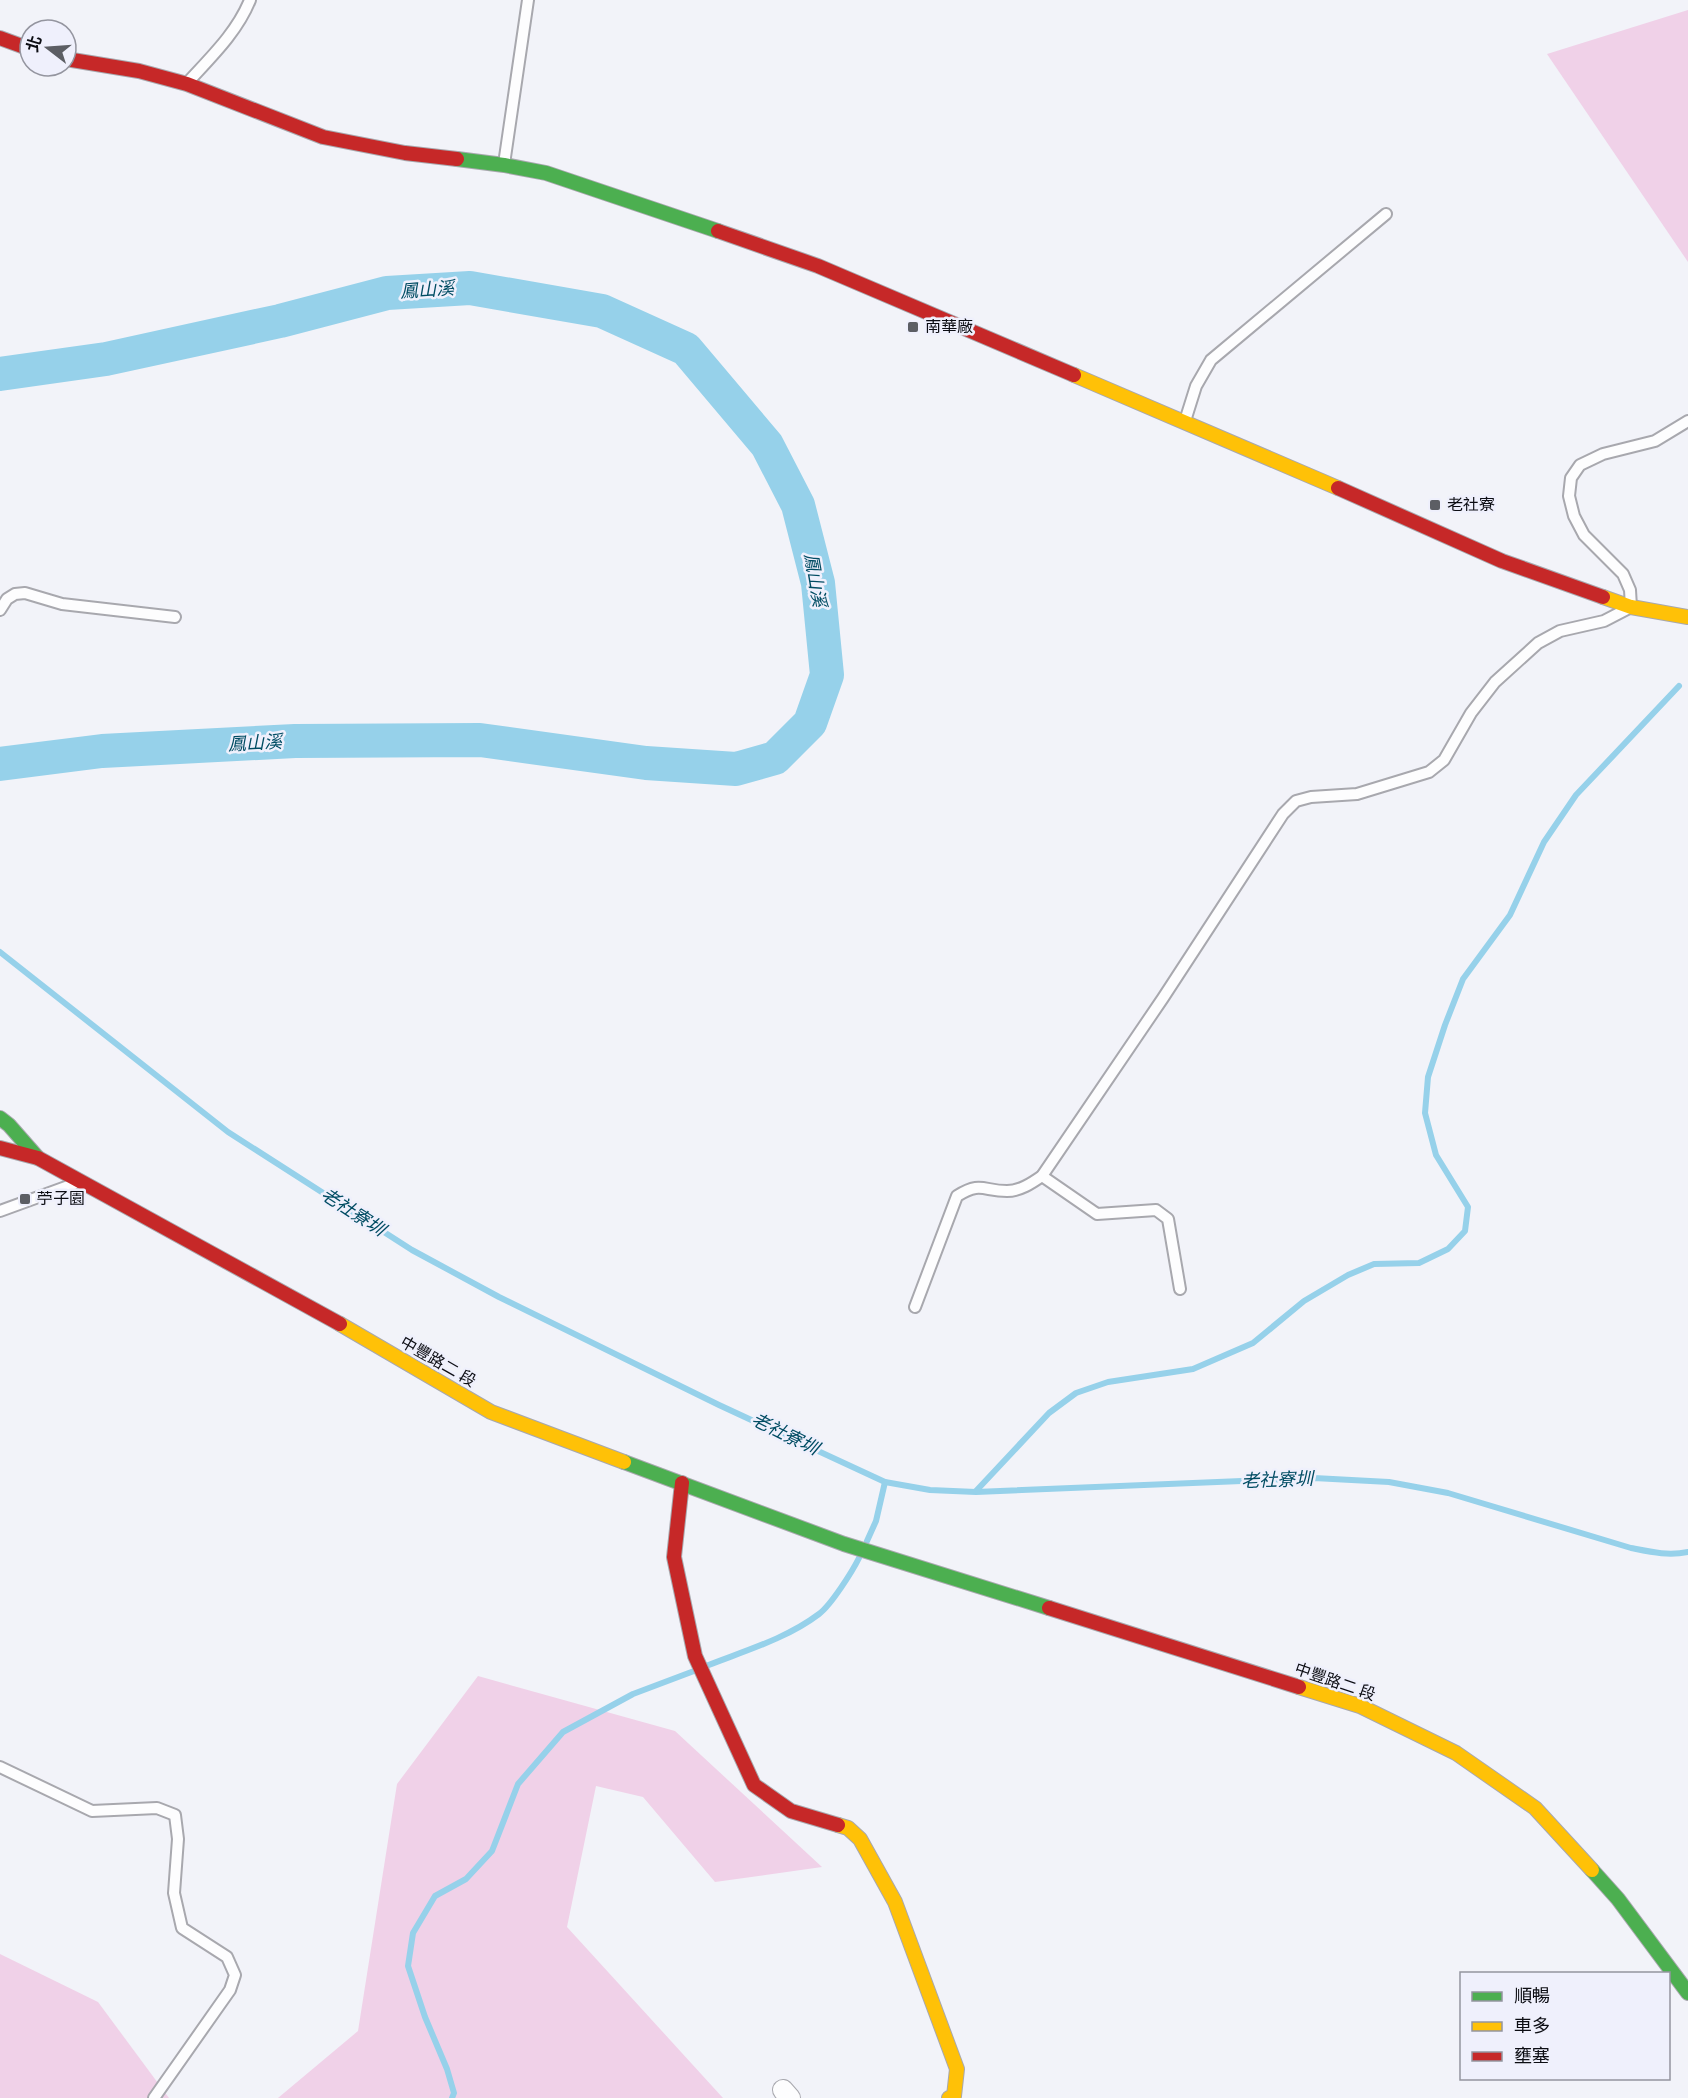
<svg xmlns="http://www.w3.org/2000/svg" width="1688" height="2098" viewBox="0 0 1688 2098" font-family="'Nunito Sans','Noto Sans TC',sans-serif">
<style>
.green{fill:#f0d1e8}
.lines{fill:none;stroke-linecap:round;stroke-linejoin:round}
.stream{stroke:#96d1ea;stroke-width:6}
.river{stroke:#96d1ea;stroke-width:34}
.lane-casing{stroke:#a8a8ae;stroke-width:14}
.street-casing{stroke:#a8a8ae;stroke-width:22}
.fast-casing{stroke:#a8a8ae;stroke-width:16}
.slow-casing{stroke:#a8a8ae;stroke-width:16}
.jam-casing{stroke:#a8a8ae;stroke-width:16}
.lane{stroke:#fdfdfe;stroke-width:10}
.street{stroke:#fdfdfe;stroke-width:20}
.fast{stroke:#4caf50;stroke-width:14}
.slow{stroke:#ffc107;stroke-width:14}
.jam{stroke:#c62828;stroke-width:14}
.poi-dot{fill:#5c5e64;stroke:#eff0fc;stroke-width:2}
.labels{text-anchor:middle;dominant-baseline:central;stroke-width:5;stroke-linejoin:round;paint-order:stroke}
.poi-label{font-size:16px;fill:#0c0d13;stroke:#eff0fc;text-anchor:start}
.street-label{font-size:16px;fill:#0c0d13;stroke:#eff0fc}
.water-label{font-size:18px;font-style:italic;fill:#004c63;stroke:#eff0fc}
</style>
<rect width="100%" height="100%" fill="#f2f3f9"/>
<!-- green -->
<g class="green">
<path d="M1688 10V262L1547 54Z"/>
<path d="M478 1676 675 1731 822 1867 715 1882 643 1797 596 1786 567 1927 723 2098H278L358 2031 397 1784Z"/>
<path d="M0 1954 98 2002 169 2098H0Z"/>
</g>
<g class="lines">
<!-- stream -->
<g class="stream">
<path d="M0 952 228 1132 412 1250 499 1297 719 1405 885 1482 930 1490 976 1492 1314 1478 1389 1482 1448 1493 1631 1548C1651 1552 1668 1556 1688 1552"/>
<path d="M976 1491 1049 1413 1076 1393 1108 1382 1193 1369 1253 1343 1304 1301 1348 1275 1374 1264 1419 1263 1448 1249 1465 1231 1468 1207 1436 1155 1425 1113 1428 1077 1445 1025 1463 979 1510 915 1544 842 1576 795 1679 686"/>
<path d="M867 1541 876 1521 885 1482"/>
<path d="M706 1666C744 1651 786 1639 819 1614 831 1605 852 1572 859 1558"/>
<path d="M452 2098 454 2093 447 2069 425 2017 408 1966 413 1933 435 1896 466 1879 492 1851 518 1784 563 1732 633 1694 694 1671"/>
</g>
<!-- river -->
<path class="river" d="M0 374 106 359 280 321 387 293 470 288 602 311 686 349 767 445 798 505 818 583 827 675 810 723 775 758 736 769 646 763 480 740 295 741 102 751 0 764"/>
<!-- lane casing -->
<g class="lane-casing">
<g id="lane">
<path d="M189 81C212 56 237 32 250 0"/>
<path d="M504 164 528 0"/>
<path d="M1185 421 1196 386 1211 360 1386 214"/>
<path d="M0 610 7 599 15 594 25 593 62 604 175 617"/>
<path d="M1042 1176 1097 1214 1156 1210 1168 1219 1180 1289"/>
<path d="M0 1211 74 1184"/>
<path d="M915 1307 957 1196C981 1181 983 1191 1007 1191 1020 1191 1032 1183 1042 1176L1163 998 1283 814 1296 801 1311 797 1357 794 1429 772 1444 760 1471 713 1495 682 1538 643 1560 631 1604 621 1631 607 1630 590 1623 574 1584 535 1574 516 1569 496 1571 478 1580 465 1603 454 1655 441 1688 421"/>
<path d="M0 1767 92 1811 157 1808 175 1815 178 1839 174 1893 182 1928 227 1957 235 1975 230 1990 154 2098"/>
</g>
</g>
<!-- street casing -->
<g class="street-casing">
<path id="street" d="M783 2090 790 2098"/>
</g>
<!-- fast casing -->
<g class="fast-casing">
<g id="fast">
<path d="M457 159 504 165 546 173 718 231"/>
<path d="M0 1118 9 1125 38 1158"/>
<path d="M624 1462 844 1544 1049 1608"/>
<path d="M1592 1870 1618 1899 1688 1993"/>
</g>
</g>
<!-- slow casing -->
<g class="slow-casing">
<g id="slow">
<path d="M1074 375 1338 488"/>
<path d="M1603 597 1631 607 1688 617"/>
<path d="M340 1324 491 1412 624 1462"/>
<path d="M1299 1687 1360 1706 1456 1753 1535 1808 1592 1870"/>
<path d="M838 1825 848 1828 860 1839 895 1902 957 2069 954 2096 949 2098"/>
</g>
</g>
<!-- jam casing -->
<g class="jam-casing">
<g id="jam">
<path d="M0 38 30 49"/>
<path d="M66 59 139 71 187 84 323 137 405 153 457 159"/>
<path d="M718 231 818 266 1074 375"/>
<path d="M1338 488 1502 561 1603 597"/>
<path d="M0 1148 38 1158 340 1324"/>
<path d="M682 1483 674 1557 695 1656 754 1785 791 1811 838 1825"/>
<path d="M1049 1608 1299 1687"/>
</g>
</g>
<!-- lane -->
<use href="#lane" class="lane"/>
<!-- street -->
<use href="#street" class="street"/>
<!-- fast -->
<use href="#fast" class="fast"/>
<!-- slow -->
<use href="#slow" class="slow"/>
<!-- jam -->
<use href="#jam" class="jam"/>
</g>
<!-- markers -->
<g class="poi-dot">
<rect x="907" y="321" width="12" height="12" rx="3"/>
<rect x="1429" y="499" width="12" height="12" rx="3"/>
<rect x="19" y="1193" width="12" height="12" rx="3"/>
</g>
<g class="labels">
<!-- poi labels -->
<g class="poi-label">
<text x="925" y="327">南華廠</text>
<text x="1447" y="505">老社寮</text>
<text x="37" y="1199">苧子園</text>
</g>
<!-- street labels -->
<g class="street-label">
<text transform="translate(438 1362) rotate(30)">中豐路二 段</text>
<text transform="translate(1335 1682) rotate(19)">中豐路二 段</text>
</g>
<!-- water labels -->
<g class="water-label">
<text transform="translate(427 290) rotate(-4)">鳳山溪</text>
<text transform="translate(815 580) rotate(80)">鳳山溪</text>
<text transform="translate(255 743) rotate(-3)">鳳山溪</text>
<text transform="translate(353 1212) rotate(33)">老社寮圳</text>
<text transform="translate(785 1434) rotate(26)">老社寮圳</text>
<text transform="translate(1277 1480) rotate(-2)">老社寮圳</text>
</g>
</g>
<!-- legend -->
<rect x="1460" y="1972" width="210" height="108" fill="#eff0fc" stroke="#94959f" stroke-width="1.5"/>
<rect x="1472" y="1992" width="30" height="9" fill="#4caf50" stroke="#94959f" stroke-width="1.5"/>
<text x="1514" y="2002" font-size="18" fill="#0c0d13">順暢</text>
<rect x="1472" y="2022" width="30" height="9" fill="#ffc107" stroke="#94959f" stroke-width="1.5"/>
<text x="1514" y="2032" font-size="18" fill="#0c0d13">車多</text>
<rect x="1472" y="2052" width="30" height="9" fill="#c62828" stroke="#94959f" stroke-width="1.5"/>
<text x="1514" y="2062" font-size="18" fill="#0c0d13">壅塞</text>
<!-- north arrow -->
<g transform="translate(48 48) rotate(287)"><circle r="28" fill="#eff0fc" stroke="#94959f" stroke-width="1.5"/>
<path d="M0-4.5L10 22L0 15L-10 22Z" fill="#5c5e64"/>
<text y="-9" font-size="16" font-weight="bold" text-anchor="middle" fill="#0c0d13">北</text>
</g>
</svg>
